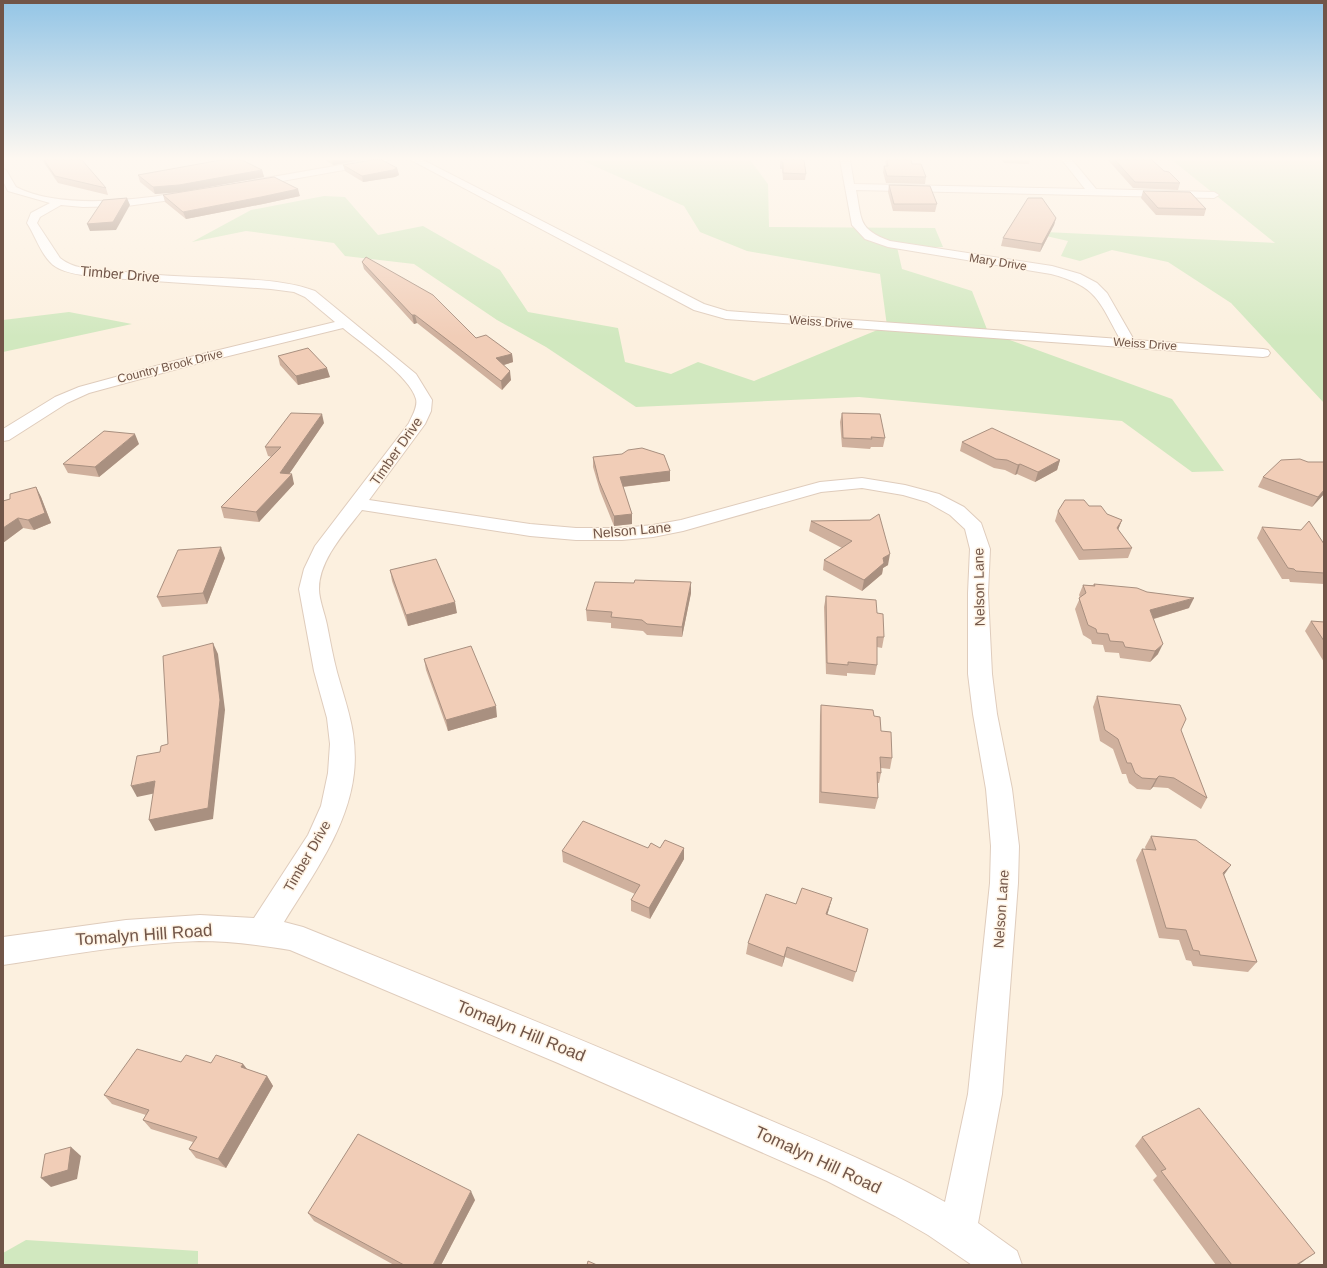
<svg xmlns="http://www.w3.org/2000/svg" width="1327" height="1268" viewBox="0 0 1327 1268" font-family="Arial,sans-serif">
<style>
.green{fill:#d1e8bf}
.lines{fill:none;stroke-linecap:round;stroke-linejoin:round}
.minor-casing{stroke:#dfccbc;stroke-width:2}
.minor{fill:#fff;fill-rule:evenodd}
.wall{fill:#cfb09d}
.shaded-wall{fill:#a99080}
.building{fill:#f1cdb7;stroke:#a99080}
.labels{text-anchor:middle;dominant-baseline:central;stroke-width:3;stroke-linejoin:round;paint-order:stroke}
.far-street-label{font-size:12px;fill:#715548;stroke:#fff4e5}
.street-label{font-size:14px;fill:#715548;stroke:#fff4e5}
.near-street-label{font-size:17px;fill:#715548;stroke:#fff4e5}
</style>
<rect width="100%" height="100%" fill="#fcf0df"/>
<!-- green -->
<g class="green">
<path d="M581 160H750L768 184 769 227 935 228 943 247H897L902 269 972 291 988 332 1172 399 1224 471 1192 472 1122 421 859 397 636 407 546 347 497 320 414 264 345 256 334 243 246 231 192 242 251 210 324 196 345 197 378 235 423 226 500 270 528 312 618 328 625 362 671 374 698 362 754 381 887 326 880 274 747 251 700 232 684 206Z"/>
<path d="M1172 160H1324V403L1231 303 1168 262 1112 250 1080 261 1061 256 1068 241 1024 231 1275 243Z"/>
<path d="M69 312 132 324 3 352V320Z"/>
<path d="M26 1240 198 1251V1265H3V1253Z"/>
</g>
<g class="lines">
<!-- minor casing -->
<g class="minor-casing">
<g id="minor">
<path d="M369 160H388L383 163 249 187 244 184 249 181Z"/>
<path d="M411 160H423L704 304 727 311 1120 339C1099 301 1097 286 1051 274L888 247 865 239 852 225 840 160H850L854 184 1085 189 1062 160H1072L1096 189 1214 192 1219 195 1214 198 856 190C862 221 858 229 890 241L1052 266 1080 274 1097 283 1107 293 1134 340 1263 349 1268 350 1270 353 1268 356 1263 357 726 319 694 310Z"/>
<path d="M3 169 6 170 16 187C53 206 111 202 151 197 163 196 186 189 197 192L198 194 197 196 193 197 127 206 83 207 61 205 40 217 37 223 60 258C74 270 98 270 115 271 151 275 186 277 222 278 253 280 285 280 315 291L416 374 432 400 431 411 425 424 369 500 530 524 576 528H622L653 525 681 520 820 482 862 478 905 485 939 494 964 507 981 523 990 549 988 593 992 674 997 714 1012 789 1019 846 1018 883 1002 1094 978 1223 1017 1251 1022 1265H972L928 1235 895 1216 827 1181 558 1063 290 950C261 945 229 941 199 941 133 943 68 955 3 965V937L126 920 200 915 254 918 308 835 321 806 328 773 330 744 327 718 314 671 299 589 304 569 315 546 409 423C412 416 418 407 416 399 410 376 362 344 343 328L188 366 89 393 67 403 9 440 3 441V429L55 397 79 387 178 360 335 322 305 297 294 292 271 289 96 277C84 275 67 274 56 267 42 258 36 237 27 223L31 213 50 203 8 191 3 181ZM862 488 903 495 927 502 950 515 965 529 970 549 968 593V674L973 714 986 789 991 846 990 883 968 1094 945 1202C875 1163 799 1133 725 1101 585 1040 444 984 303 927L284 922C312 876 348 828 354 773 358 734 347 708 337 672 333 657 330 640 327 625 325 614 319 600 319 589 319 560 345 532 362 510L530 536 576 540H622L653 537 683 531 821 492Z"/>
</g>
</g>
<!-- minor -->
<use href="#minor" class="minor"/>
</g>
<!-- wall -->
<g class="wall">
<path d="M42 160H82L106 188 108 195 58 183Z"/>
<path d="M325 160H362L333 165Z"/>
<path d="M780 160H804L806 174 805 180H783L782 169H780Z"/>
<path d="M885 160H911L912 164 926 177 925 184 886 183 883 172 884 166H886Z"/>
<path d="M1002 160H1030L1029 164 1004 163Z"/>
<path d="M1108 160H1152L1164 171 1180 183 1178 190 1133 188Z"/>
<path d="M343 165 397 168 399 175 395 177 363 182 345 171Z"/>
<path d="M262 170 264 177 181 192 155 194 140 182 138 175Z"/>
<path d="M889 185 937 204 935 212 893 211 888 192Z"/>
<path d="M1143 191 1206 209 1204 216 1156 215 1141 198Z"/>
<path d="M163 195 300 196 263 204 186 219 165 202Z"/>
<path d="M1056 218 1054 225 1040 252 1001 246 1003 238Z"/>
<path d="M362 262 476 338 512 354 513 362 504 365 511 380 502 390 417 323 414 324 364 269Z"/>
<path d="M278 356 330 377 298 385 280 365Z"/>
<path d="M842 413 885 438 883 447H871L870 449 842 447 840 422Z"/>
<path d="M324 423 289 474 294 484 259 522 224 518 221 507 272 457 268 456 265 447Z"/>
<path d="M962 442 1060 460 1057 470 1035 482 1017 474 1015 475 1005 470 994 468 960 451Z"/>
<path d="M139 444 99 477 68 473 63 464Z"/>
<path d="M593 457 670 471V481L623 487 632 514V524L614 526 600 491 593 467Z"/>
<path d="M1308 462 1324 494 1312 507 1258 487 1263 477Z"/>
<path d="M36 487 41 497 51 523 34 530 23 528 4 542 10 499Z"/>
<path d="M1089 506 1107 514 1122 520 1118 530 1132 548 1128 558 1079 560 1055 521 1058 511Z"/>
<path d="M870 520 888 565 883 568 882 574 862 591 823 570 824 560 842 548 809 531 811 521Z"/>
<path d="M1262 527 1324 544V584L1290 582 1289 579H1282L1257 538Z"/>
<path d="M225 558 207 604 162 607 157 597Z"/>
<path d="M390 570 457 613 408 626 392 581Z"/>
<path d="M1094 584 1189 608 1154 619 1158 654 1150 662 1120 658 1119 653 1105 652 1103 645 1092 644 1091 640 1083 635 1075 609 1080 598 1079 595 1083 585H1093Z"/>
<path d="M691 593 682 637 647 635 643 631 611 628V623L587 621 586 610Z"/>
<path d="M826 596 877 613 884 637 882 648 877 647V665L875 675 847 673V676L826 674 824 607Z"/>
<path d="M1311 621 1324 622V662L1305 631Z"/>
<path d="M424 659 497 717 448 731 426 670Z"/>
<path d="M1097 696 1181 730 1207 798 1201 809 1168 788 1153 787 1150 790 1137 789 1129 783 1126 774H1122L1113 749 1100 741 1093 707Z"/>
<path d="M821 705 874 716 881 731 892 758 890 769 881 768V773L879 783H877L878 798 875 809 819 803 820 716Z"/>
<path d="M1151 836 1224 875 1257 962 1248 972 1193 966 1191 961 1186 960 1179 940 1159 938 1136 860 1142 849 1146 850 1145 847Z"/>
<path d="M648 848H684V859L650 919 631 911V900L635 894 563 862 562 851Z"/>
<path d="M832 898 827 915 868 929 853 982 785 957 782 967 746 954 748 943 796 904Z"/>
<path d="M181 1062 243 1064 247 1069 267 1076 273 1086 226 1168 196 1158 189 1149 193 1142 151 1129 143 1120 146 1115 112 1104 104 1095Z"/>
<path d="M1142 1137 1304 1261 1298 1265H1216L1153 1180 1157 1176 1135 1146Z"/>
<path d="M475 1200 441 1265H394L314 1221 308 1213Z"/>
</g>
<!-- shaded-wall -->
<g class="shaded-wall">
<path d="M332 160H362L333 165Z"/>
<path d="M397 168 399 175 395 177 363 182 362 176Z"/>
<path d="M262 170 264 177 181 192 155 194 153 187Z"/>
<path d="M298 189 300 196 263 204 186 219 183 212Z"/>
<path d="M127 198 130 205 116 230 90 231 87 224Z"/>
<path d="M1056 218 1054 225 1040 252 1042 244Z"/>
<path d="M412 315H415L417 323 414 324Z"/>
<path d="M512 354 513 362 497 367 496 358Z"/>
<path d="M327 368 330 377 298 385 296 376Z"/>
<path d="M510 371 511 380 502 390 501 381Z"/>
<path d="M322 414 324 423 283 483 280 473Z"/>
<path d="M135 434 139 444 99 477 95 467Z"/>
<path d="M1060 460 1057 470 1035 482 1038 472Z"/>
<path d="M1020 464 1017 474 1015 475 1018 465Z"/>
<path d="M670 471V481L620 487V477Z"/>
<path d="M292 474 294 484 259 522 256 512Z"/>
<path d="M36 487 41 497 51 523 34 530 28 520Z"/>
<path d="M1324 490V494L1312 507 1318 497Z"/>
<path d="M632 514V524L614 526V516Z"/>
<path d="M18 518 23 528 3 543V528Z"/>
<path d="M1122 520 1118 530 1117 528Z"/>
<path d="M221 547 225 558 207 604 203 593Z"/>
<path d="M890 554 888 565 883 568 882 574 862 591 864 580 883 558Z"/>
<path d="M691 582V593L682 637V627Z"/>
<path d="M1194 598 1189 608 1146 621 1150 610Z"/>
<path d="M455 602 457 613 408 626 406 615Z"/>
<path d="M213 643 218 654 225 710 213 819 155 831 149 820Z"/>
<path d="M1163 644 1158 654 1150 662 1155 651Z"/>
<path d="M496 706 497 717 448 731 446 720Z"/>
<path d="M1159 776 1153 787 1150 790 1156 779Z"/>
<path d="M155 781 161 792 137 797 131 786Z"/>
<path d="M684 848V859L650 919 649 908Z"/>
<path d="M1231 865 1224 875 1223 873Z"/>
<path d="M832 898 829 909 824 925 826 914Z"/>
<path d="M787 947 785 957 782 967 784 957Z"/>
<path d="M243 1064 250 1073 241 1067Z"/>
<path d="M267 1076 273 1086 226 1168 218 1159Z"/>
<path d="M71 1147 81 1156 77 1179 51 1187 41 1178Z"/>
<path d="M471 1191 475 1200 441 1265H433Z"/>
<path d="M1315 1253 1298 1265H1296Z"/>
</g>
<!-- building -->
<g class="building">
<path d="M44 160H82L106 188 55 176Z"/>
<path d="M221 160H242L262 170 179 185 153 187 138 175Z"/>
<path d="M372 160H382L397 168 393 170 362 176 343 165Z"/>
<path d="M781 160H804L806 174 783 173V162H781Z"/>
<path d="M887 160H911L912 164H921L926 177 887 176 884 166H888Z"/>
<path d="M1115 160H1152L1164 171 1169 172 1180 183 1135 182Z"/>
<path d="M274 177 298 189 261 197 183 212 163 195Z"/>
<path d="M889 185 930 186 937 204H894Z"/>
<path d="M1143 191 1190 192 1206 209 1158 208Z"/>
<path d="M127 198 113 222 87 224 103 200Z"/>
<path d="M1028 198H1042L1056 218 1042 244 1003 238Z"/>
<path d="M366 257 433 295 476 338 486 335 512 354 496 358 510 371 501 381 415 315H412L362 262Z"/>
<path d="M308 348 327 368 296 376 278 356Z"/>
<path d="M291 413 322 414 280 473 292 474 256 512 221 507 281 447H265Z"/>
<path d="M842 413 880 414 885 438 871 437 872 439 843 438Z"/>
<path d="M992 428 1060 460 1038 472 1020 464 1018 465 1007 460 996 459 962 442Z"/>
<path d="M104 431 135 434 95 467 63 464Z"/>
<path d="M642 448 664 455 670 471 620 477 632 514 614 516 599 481 593 457 622 454 628 450Z"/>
<path d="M1300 459 1308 462H1324V490L1318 497 1263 477 1281 460Z"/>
<path d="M36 487 45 513 28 520 18 518 3 528V501L10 499V494Z"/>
<path d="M1065 500H1084L1089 506H1101L1107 514 1122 520 1117 528 1132 548 1083 550 1058 511Z"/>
<path d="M879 514 890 554 883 558 884 563 864 580 824 560 852 541 811 521 870 520Z"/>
<path d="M1309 521 1324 544V573L1296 571 1294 569 1288 568 1262 527 1301 530Z"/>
<path d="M221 547 203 593 157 597 178 550Z"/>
<path d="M436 559 455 602 406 615 390 570Z"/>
<path d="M635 580 691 582 682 627 647 624 642 620 611 617 612 612 586 610 595 582 634 583Z"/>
<path d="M1094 584 1137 588 1147 592 1194 598 1150 610 1163 644 1155 651 1125 647 1123 642 1110 641 1108 634 1097 633 1096 629 1088 625 1079 598 1086 593 1083 585 1095 586Z"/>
<path d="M826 596 876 600 877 613 883 614 884 637H877V665L848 662V665L827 663Z"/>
<path d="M1311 621 1324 622V641Z"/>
<path d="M213 643 220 700 208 808 149 820 155 781 131 786 137 756 160 752 161 746 168 744 163 656Z"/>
<path d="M471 646 496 706 446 720 424 659Z"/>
<path d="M1097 696 1180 705 1186 719 1181 730 1207 798 1174 778 1159 776 1156 779 1142 778 1135 773 1131 763H1127L1118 739 1105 730Z"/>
<path d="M821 705 873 710 874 716 880 717 881 731 891 732 892 758 880 757 881 773 877 772 878 798 821 792Z"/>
<path d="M583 821 648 848 651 843 660 848 665 840 684 848 649 908 631 900 640 885 562 851Z"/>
<path d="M1151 836 1196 840 1231 865 1223 873 1257 962 1200 955 1199 951 1193 950 1186 930 1166 928 1142 849 1156 850Z"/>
<path d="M802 888 832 898 826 914 868 929 856 972 787 947 784 957 748 943 766 894 796 904Z"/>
<path d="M137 1049 181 1062 186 1055 211 1063 216 1055 243 1064 241 1067 267 1076 218 1159 189 1149 197 1137 143 1120 149 1110 104 1095Z"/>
<path d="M1199 1108 1315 1253 1296 1265H1232L1161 1171 1166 1169 1142 1137Z"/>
<path d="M358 1134 471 1191 433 1265H404L308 1213Z"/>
<path d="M71 1147 68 1170 41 1178 45 1154Z"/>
<path d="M588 1261 597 1265H587Z"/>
</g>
<!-- sky -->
<linearGradient id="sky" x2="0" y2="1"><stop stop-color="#93c5e6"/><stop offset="0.47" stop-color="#fef8f1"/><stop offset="1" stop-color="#fef8f1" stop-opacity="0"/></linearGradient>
<rect width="1327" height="337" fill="url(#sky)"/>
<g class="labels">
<!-- far-street labels -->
<g class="far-street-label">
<text transform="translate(998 262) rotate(9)">Mary Drive</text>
<text transform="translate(821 322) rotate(4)">Weiss Drive</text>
<text transform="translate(1145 344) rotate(4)">Weiss Drive</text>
<text transform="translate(170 366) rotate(-14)">Country Brook Drive</text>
</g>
<!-- street labels -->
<g class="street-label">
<text transform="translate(120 274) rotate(5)">Timber Drive</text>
<text transform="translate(396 451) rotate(-55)">Timber Drive</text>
<text transform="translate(632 530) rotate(-5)">Nelson Lane</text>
<text transform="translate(979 587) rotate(-91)">Nelson Lane</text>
<text transform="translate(307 856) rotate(-60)">Timber Drive</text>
<text transform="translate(1001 909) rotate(-86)">Nelson Lane</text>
</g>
<!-- near-street labels -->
<g class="near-street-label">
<text transform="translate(144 935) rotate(-4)">Tomalyn Hill Road</text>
<text transform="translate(521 1031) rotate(22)">Tomalyn Hill Road</text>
<text transform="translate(818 1160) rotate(25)">Tomalyn Hill Road</text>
</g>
</g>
<!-- border -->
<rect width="1327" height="1268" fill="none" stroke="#715548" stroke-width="8"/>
</svg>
